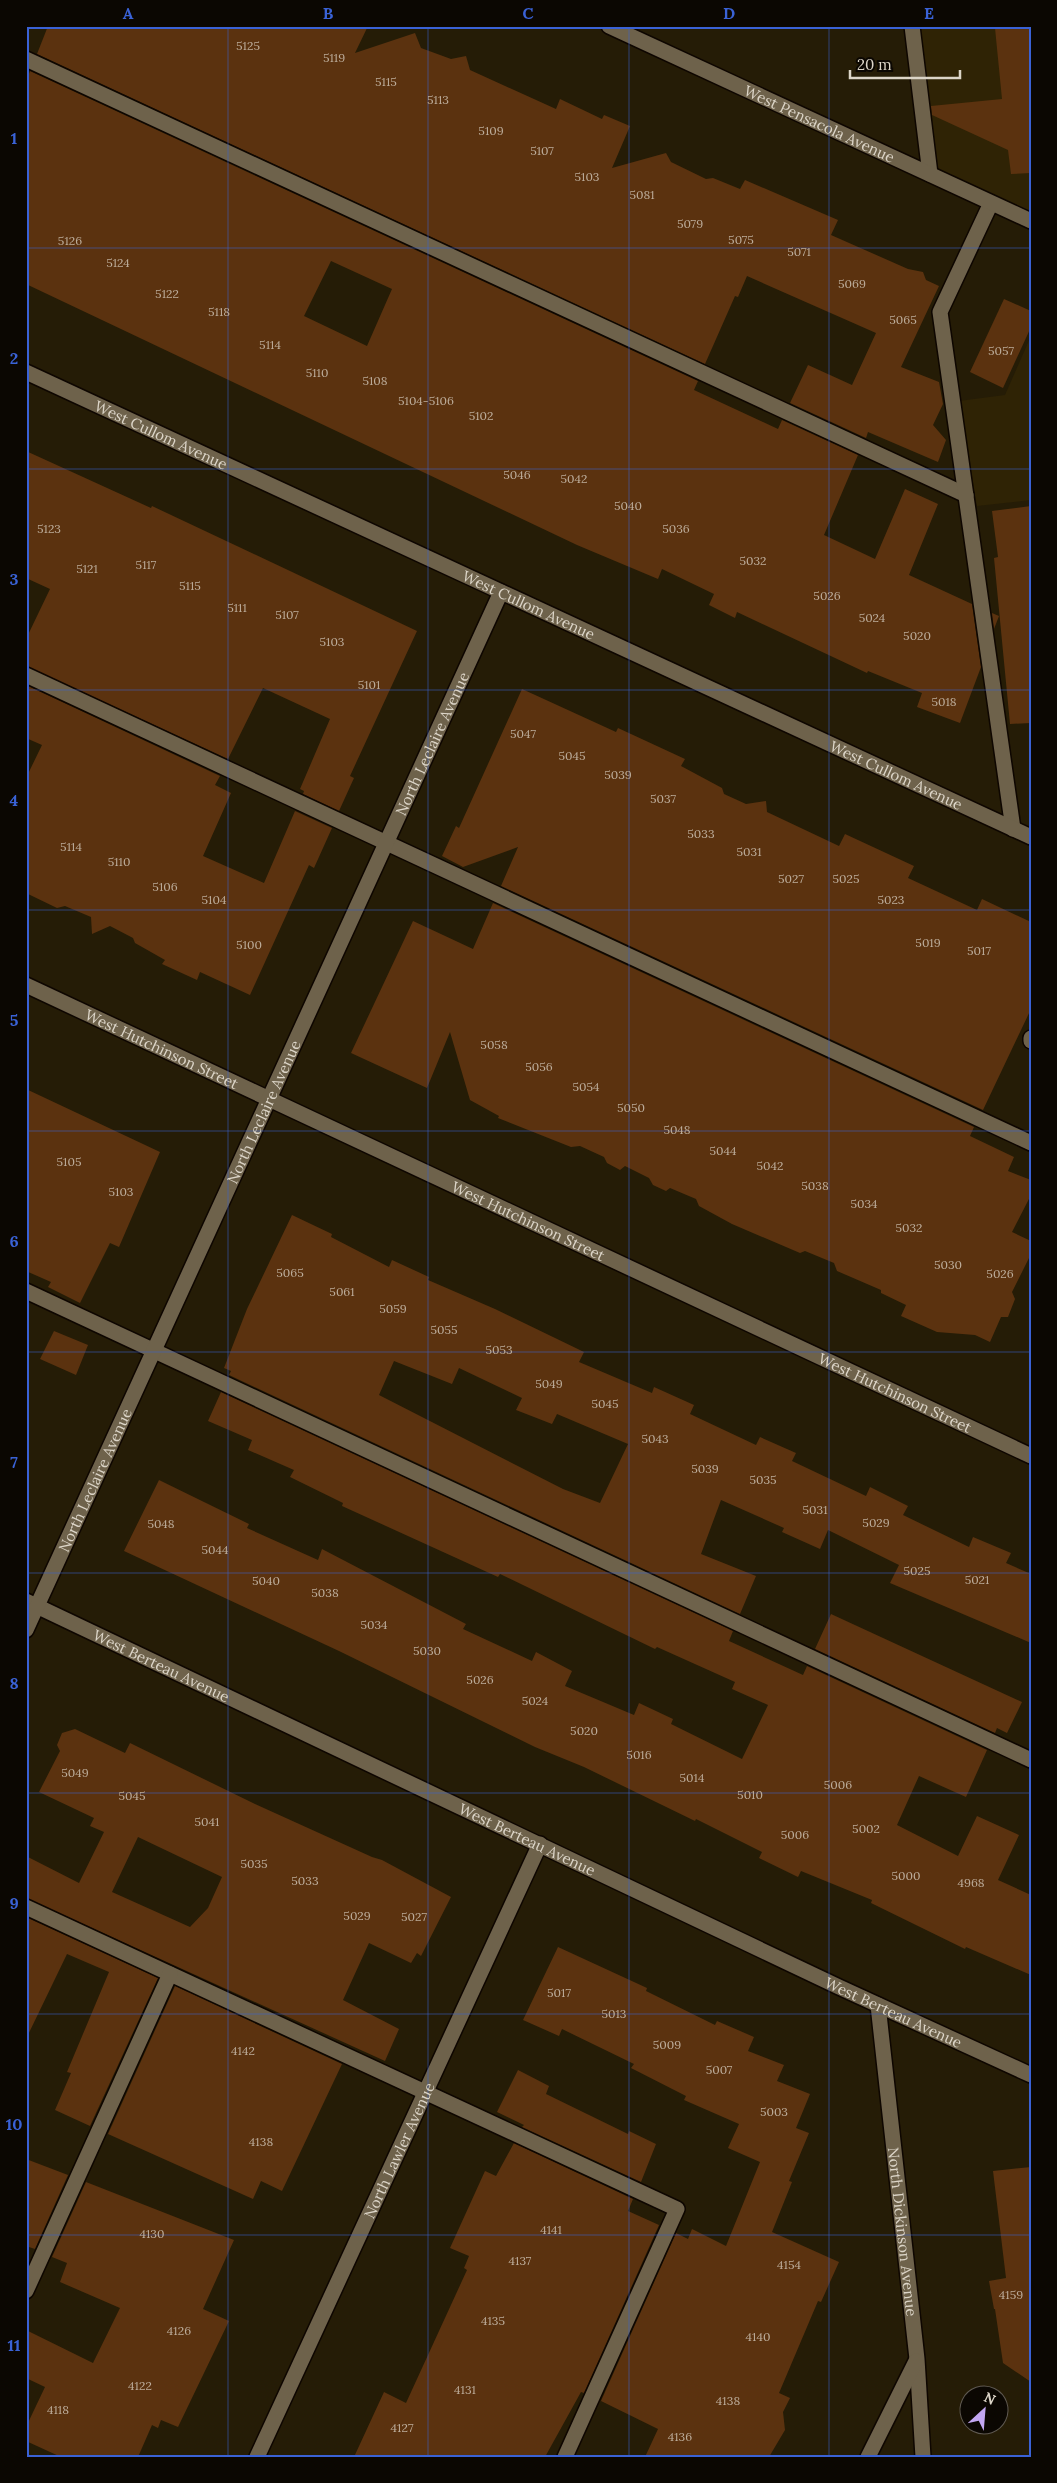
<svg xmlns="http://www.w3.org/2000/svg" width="1057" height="2483" viewBox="0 0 1057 2483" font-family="Lora,serif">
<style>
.built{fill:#2f2305}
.building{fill:#5b320f;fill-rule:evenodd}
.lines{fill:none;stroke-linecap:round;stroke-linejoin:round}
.lane-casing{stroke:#0e0600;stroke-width:18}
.street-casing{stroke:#0e0600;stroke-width:18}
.lane{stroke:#6e624b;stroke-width:15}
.street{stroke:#6e624b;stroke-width:15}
.grid{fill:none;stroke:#3a62d6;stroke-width:1;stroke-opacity:0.55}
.labels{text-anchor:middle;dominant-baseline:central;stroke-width:4.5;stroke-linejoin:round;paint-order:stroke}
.number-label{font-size:12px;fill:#bcac9a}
.street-label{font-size:15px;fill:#dcd5c8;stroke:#0b0702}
.neatline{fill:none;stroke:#3a62d6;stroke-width:2}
.grid-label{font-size:16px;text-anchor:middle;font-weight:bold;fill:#3a62d6}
</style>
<rect width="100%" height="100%" fill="#251c06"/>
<!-- built -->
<g class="built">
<path d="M917 26H1031V215L936 171Z"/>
<path d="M1031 336V500L977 506 959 401 1005 395Z"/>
</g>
<!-- building -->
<g class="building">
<path d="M48 26H368L355 53 415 33 421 48 451 59 466 56 470 70 556 109 560 99 602 119 604 115 630 126 612 168 666 153 671 162 706 179 713 178 740 189 745 180 838 220 831 235 908 269 923 272 926 280 939 286 901 367 939 382 943 404 933 425 946 440 938 462 868 432 866 438 790 403 808 365 852 385 876 333 747 276 738 297 735 296 705 364 37 54Z"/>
<path d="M1012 26H1031V173L1011 174 1008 150 932 115 931 106 1002 99 995 28Z"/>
<path d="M30 71 698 381 694 390 778 429 782 420 858 455 824 535 875 559 905 489 938 504 909 575 972 604 981 667 960 723 917 707 922 693 868 671 867 673 737 612 735 618 709 605 714 594 662 569 658 579 577 545 26 284V82ZM331 261 392 289 367 346 304 316Z"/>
<path d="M1004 299 1031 311V327L1003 388 970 372Z"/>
<path d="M26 451 151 508 152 506 417 631 350 776 354 778 339 811 303 794 304 791 300 789 330 719 263 688 228 759 26 666V639L50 589 26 578Z"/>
<path d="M1031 506V723L1010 724 994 558 998 557 992 511Z"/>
<path d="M992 613 999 616 994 629Z"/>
<path d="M26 685 220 776 215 785 231 793 203 856 264 883 295 811 332 828 314 868 309 865 250 995 200 972 197 980 162 964 165 960 135 943 133 938 110 926 92 934 91 917 65 906 57 908 26 893V778L42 745 26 738Z"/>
<path d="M522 689 616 732 618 728 685 759 681 766 722 788 724 794 746 804 766 801 767 812 839 846 845 834 914 866 908 878 977 910 982 899 1031 922V1009L983 1110 501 886 518 847 463 867 442 856 456 826 459 828Z"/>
<path d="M493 903 974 1127 970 1136 1014 1157 1008 1171 1031 1180V1195L1012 1232 1031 1241V1254L1012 1292 1015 1299 1008 1317H1001L990 1342 975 1335 937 1332 901 1316 906 1305 881 1293V1290L837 1271 834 1263 805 1251 800 1253 732 1224 699 1206 696 1199 670 1188 666 1191 653 1185 649 1178 625 1166 620 1170 607 1163 604 1157 580 1146 571 1147 498 1118 499 1116 470 1100 450 1032 427 1088 351 1053 413 921 473 949Z"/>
<path d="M26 1089 160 1152 119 1247 110 1243 80 1303 48 1287 51 1282 26 1271Z"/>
<path d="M292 1215 332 1234 331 1237 389 1267 392 1260 429 1277 428 1280 495 1309 584 1352 579 1362 652 1393 654 1387 694 1405 690 1414 756 1445 760 1437 796 1453 792 1461 866 1496 870 1487 908 1506 903 1515 969 1547 973 1537 1011 1553 1006 1563 1031 1574V1643L890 1583 899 1565 828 1530 820 1549 782 1532 784 1528 721 1500 701 1554 756 1576 740 1614 229 1375 231 1371 224 1368 247 1309ZM394 1361 452 1384 459 1368 522 1398 516 1410 552 1424 557 1414 628 1444 600 1503 563 1489 379 1395Z"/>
<path d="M54 1331 88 1345 76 1375 40 1359Z"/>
<path d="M221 1392 733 1631 729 1641 803 1675 807 1666 987 1750 966 1797 919 1776 897 1825 958 1856 977 1816 1019 1835 998 1880 1031 1895V1975L966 1947 965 1949 871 1903 872 1900 801 1871 798 1877 759 1858 762 1852 696 1819 695 1821 584 1767 535 1747 339 1651 124 1551 159 1480 249 1524 247 1528 318 1560 322 1549 466 1624 463 1629 532 1661 536 1652 572 1671 565 1686 634 1715 639 1703 673 1719 671 1724 742 1759 768 1705 732 1689 735 1682 657 1647 655 1649 500 1574 498 1577 342 1506 343 1503 290 1477 294 1470 248 1450 252 1440 208 1421Z"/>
<path d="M831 1614 1022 1702 1007 1733 997 1728 995 1733 815 1649Z"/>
<path d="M75 1729 125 1753 130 1743 255 1804 372 1857 382 1860 451 1897 421 1956 417 1953 411 1963 369 1943 343 2000 399 2029 385 2061 26 1898V1856L79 1883 104 1832 90 1826 94 1818 39 1792 60 1751 57 1745 62 1733ZM138 1837 222 1877 208 1908 190 1927 112 1892Z"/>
<path d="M26 1917 158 1978 90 2126 55 2110 71 2073 67 2072 109 1972 67 1954 26 2039Z"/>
<path d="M558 1947 647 1988 646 1991 715 2025 717 2021 754 2037 748 2051 784 2065 777 2081 810 2094 796 2128 809 2133 789 2181 792 2182 772 2232 839 2262 821 2302 818 2301 779 2393 790 2398 783 2412 785 2430 769 2457H645L658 2429 601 2401 676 2233 688 2239 692 2229 726 2246 760 2162 728 2148 739 2124 684 2100 686 2096 631 2068 634 2064 562 2029 559 2036 523 2020Z"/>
<path d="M175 1986 342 2064 282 2191 261 2181 253 2199 108 2134Z"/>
<path d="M518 2070 549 2086 546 2094 628 2134 629 2131 656 2144 641 2182 522 2127 524 2125 497 2112Z"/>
<path d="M514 2143 633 2199 628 2211 659 2225 584 2393 581 2392 545 2457H354L384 2392 406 2403 467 2270 464 2268 469 2256 450 2248 485 2171 496 2176Z"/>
<path d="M26 2159 68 2175 35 2249 26 2246Z"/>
<path d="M1031 2167V2382L1003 2363 995 2309H994L989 2281 1006 2278 993 2171Z"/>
<path d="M86 2182 234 2240 203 2309 229 2321 178 2427 161 2420 158 2428 152 2425 138 2457H61L26 2441V2427L45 2387 26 2378V2330L93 2363 120 2308 60 2282 67 2263 52 2257Z"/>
</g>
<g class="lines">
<!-- lane casing -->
<g class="lane-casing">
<g id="lane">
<path d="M912 26 930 174"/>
<path d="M26 59 966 495"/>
<path d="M991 203 940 312 1013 829"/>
<path d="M26 675 1031 1143"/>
<path d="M1031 1038V1041"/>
<path d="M26 1291 1031 1760"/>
<path d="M26 1907 677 2209 565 2457"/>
<path d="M26 2291 170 1974"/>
</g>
</g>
<!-- street casing -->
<g class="street-casing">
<g id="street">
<path id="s1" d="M609 26 1031 221"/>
<path id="s2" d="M26 372 1031 837"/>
<path id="s3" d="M26 985 1031 1456"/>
<path id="s4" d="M26 1601 839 1987 1031 2075"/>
<path id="s5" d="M26 1630 501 592"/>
<path id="s6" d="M878 2005 917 2359 923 2457"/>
<path id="s7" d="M257 2457 540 1844"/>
<path d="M868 2457 916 2361"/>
</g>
</g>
<!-- lane -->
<use href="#lane" class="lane"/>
<!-- street -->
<use href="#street" class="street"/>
</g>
<!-- grid -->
<path class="grid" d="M228 26V2457M428 26V2457M629 26V2457M829 26V2457M26 248H1031M26 469H1031M26 690H1031M26 910H1031M26 1131H1031M26 1352H1031M26 1573H1031M26 1793H1031M26 2014H1031M26 2235H1031"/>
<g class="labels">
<!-- number labels -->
<g class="number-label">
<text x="248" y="45">5125</text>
<text x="334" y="57">5119</text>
<text x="386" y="81">5115</text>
<text x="438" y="99">5113</text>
<text x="491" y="130">5109</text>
<text x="542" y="150">5107</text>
<text x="587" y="176">5103</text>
<text x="642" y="194">5081</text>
<text x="690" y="223">5079</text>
<text x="741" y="239">5075</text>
<text x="70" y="240">5126</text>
<text x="799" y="251">5071</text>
<text x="118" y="262">5124</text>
<text x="852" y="283">5069</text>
<text x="167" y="293">5122</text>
<text x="219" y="311">5118</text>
<text x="903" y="319">5065</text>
<text x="270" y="344">5114</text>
<text x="1001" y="350">5057</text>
<text x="317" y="372">5110</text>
<text x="375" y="380">5108</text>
<text x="426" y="400">5104-5106</text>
<text x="481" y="415">5102</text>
<text x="517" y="474">5046</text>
<text x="574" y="478">5042</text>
<text x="628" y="505">5040</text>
<text x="49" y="528">5123</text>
<text x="676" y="528">5036</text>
<text x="753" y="560">5032</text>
<text x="146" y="564">5117</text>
<text x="87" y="568">5121</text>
<text x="190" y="585">5115</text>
<text x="827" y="595">5026</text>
<text x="237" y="607">5111</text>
<text x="287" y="614">5107</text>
<text x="872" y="617">5024</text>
<text x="917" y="635">5020</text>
<text x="332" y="641">5103</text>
<text x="369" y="684">5101</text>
<text x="944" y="701">5018</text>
<text x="523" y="733">5047</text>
<text x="572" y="755">5045</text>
<text x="618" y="774">5039</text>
<text x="663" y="798">5037</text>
<text x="701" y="833">5033</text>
<text x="71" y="846">5114</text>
<text x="749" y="851">5031</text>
<text x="119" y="861">5110</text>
<text x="791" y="878">5027</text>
<text x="846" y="878">5025</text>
<text x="165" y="886">5106</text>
<text x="214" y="899">5104</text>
<text x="891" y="899">5023</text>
<text x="928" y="942">5019</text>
<text x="249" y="944">5100</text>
<text x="979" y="950">5017</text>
<text x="494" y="1044">5058</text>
<text x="539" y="1066">5056</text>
<text x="586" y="1086">5054</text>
<text x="631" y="1107">5050</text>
<text x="677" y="1129">5048</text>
<text x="723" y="1150">5044</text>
<text x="69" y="1161">5105</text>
<text x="770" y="1165">5042</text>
<text x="815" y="1185">5038</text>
<text x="121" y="1191">5103</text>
<text x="864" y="1203">5034</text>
<text x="909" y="1227">5032</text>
<text x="948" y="1264">5030</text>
<text x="290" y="1272">5065</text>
<text x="1000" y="1273">5026</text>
<text x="342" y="1291">5061</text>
<text x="393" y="1308">5059</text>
<text x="444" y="1329">5055</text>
<text x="499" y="1349">5053</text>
<text x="549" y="1383">5049</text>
<text x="605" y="1403">5045</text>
<text x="655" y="1438">5043</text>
<text x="705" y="1468">5039</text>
<text x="763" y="1479">5035</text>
<text x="815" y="1509">5031</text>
<text x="876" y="1522">5029</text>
<text x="161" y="1523">5048</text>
<text x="215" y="1549">5044</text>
<text x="917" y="1570">5025</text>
<text x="977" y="1579">5021</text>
<text x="266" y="1580">5040</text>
<text x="325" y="1592">5038</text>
<text x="374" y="1624">5034</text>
<text x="427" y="1650">5030</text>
<text x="480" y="1679">5026</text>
<text x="535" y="1700">5024</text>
<text x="584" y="1730">5020</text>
<text x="639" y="1754">5016</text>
<text x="75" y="1772">5049</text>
<text x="692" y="1777">5014</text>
<text x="838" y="1784">5006</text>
<text x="750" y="1794">5010</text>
<text x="132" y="1795">5045</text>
<text x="207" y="1821">5041</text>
<text x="866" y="1828">5002</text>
<text x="795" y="1834">5006</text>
<text x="254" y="1863">5035</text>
<text x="906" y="1875">5000</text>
<text x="305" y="1880">5033</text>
<text x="971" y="1882">4968</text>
<text x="357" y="1915">5029</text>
<text x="414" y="1916">5027</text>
<text x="559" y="1992">5017</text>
<text x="614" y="2013">5013</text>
<text x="667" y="2044">5009</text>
<text x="243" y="2050">4142</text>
<text x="719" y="2069">5007</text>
<text x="774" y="2111">5003</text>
<text x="261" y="2141">4138</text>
<text x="551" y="2229">4141</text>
<text x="152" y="2233">4130</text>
<text x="520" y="2260">4137</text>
<text x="789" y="2264">4154</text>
<text x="1011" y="2294">4159</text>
<text x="493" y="2320">4135</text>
<text x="179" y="2330">4126</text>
<text x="758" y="2336">4140</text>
<text x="140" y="2385">4122</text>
<text x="465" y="2389">4131</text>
<text x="728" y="2400">4138</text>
<text x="58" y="2409">4118</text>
<text x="402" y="2427">4127</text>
<text x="680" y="2436">4136</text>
</g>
<!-- street labels -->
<g class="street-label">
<text stroke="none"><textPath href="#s1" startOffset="232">West Pensacola Avenue</textPath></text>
<text stroke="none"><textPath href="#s2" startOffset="149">West Cullom Avenue</textPath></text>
<text stroke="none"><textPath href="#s2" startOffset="554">West Cullom Avenue</textPath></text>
<text stroke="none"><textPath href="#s5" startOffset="975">North Leclaire Avenue</textPath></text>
<text stroke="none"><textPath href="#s2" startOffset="959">West Cullom Avenue</textPath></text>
<text stroke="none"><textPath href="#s3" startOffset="150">West Hutchinson Street</textPath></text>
<text stroke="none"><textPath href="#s5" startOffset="570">North Leclaire Avenue</textPath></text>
<text stroke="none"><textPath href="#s3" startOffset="555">West Hutchinson Street</textPath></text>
<text stroke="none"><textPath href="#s3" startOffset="960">West Hutchinson Street</textPath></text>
<text stroke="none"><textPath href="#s5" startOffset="165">North Leclaire Avenue</textPath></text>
<text stroke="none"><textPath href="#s4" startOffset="150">West Berteau Avenue</textPath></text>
<text stroke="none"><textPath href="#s4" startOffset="555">West Berteau Avenue</textPath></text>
<text stroke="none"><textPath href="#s4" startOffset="960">West Berteau Avenue</textPath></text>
<text stroke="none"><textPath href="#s7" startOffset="338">North Lawler Avenue</textPath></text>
<text stroke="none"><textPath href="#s6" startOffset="228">North Dickinson Avenue</textPath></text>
</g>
</g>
<!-- border -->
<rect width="1057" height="2483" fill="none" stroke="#0b0702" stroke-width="55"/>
<!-- north arrow -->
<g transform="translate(984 2410) rotate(26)"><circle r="24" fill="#0b0702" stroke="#5f5951"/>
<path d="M0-4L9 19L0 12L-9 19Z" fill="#c3a7f2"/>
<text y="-8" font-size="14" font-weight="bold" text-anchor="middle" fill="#dcd5c8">N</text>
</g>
<!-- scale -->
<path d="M850 70v8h110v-8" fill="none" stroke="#dcd5c8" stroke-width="2.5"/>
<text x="857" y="70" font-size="15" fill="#dcd5c8" stroke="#0b0702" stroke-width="4" paint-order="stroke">20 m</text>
<rect x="28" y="28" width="1002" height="2428" class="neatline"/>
<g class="grid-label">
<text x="128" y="19">A</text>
<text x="328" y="19">B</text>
<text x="528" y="19">C</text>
<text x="729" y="19">D</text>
<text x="929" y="19">E</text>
<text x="14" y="144">1</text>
<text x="14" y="364">2</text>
<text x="14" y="585">3</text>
<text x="14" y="806">4</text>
<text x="14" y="1026">5</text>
<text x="14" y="1247">6</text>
<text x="14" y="1468">7</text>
<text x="14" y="1689">8</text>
<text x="14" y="1909">9</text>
<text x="14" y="2130">10</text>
<text x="14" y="2351">11</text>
</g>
</svg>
